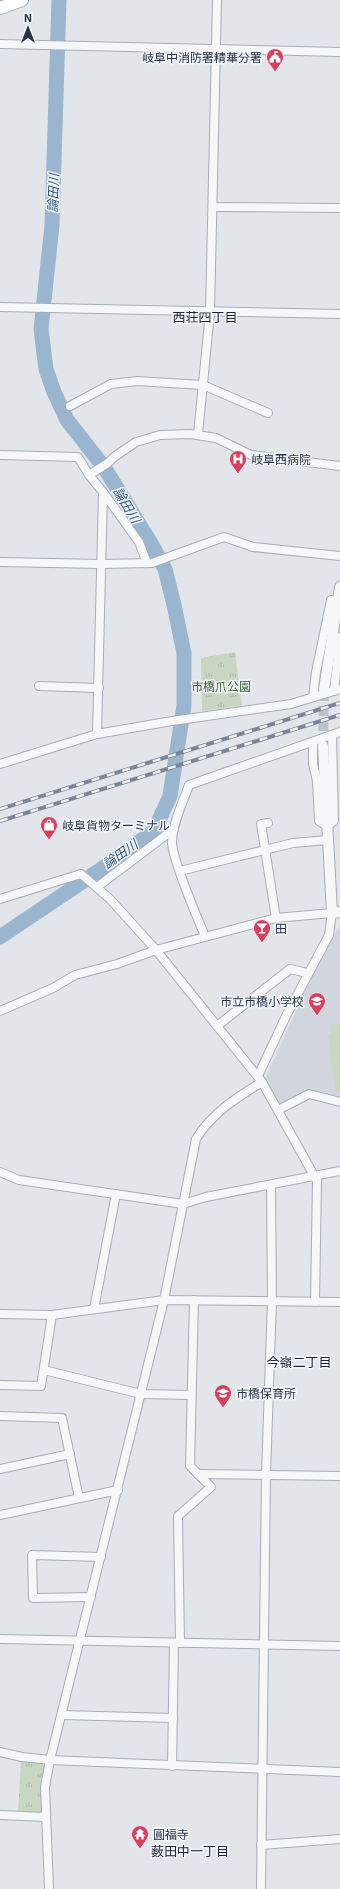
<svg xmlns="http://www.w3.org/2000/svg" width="340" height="1889" viewBox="0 0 340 1889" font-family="'Exo 2','Noto Sans JP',sans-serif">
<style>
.built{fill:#d0d5de}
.grass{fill:#c8d6c2}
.park{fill:url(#park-tufts)}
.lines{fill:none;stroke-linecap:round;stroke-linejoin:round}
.river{stroke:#9ab6ce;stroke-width:15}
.tertiary-tunnel{stroke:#bdc2ca;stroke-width:10;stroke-dasharray:10 5;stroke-linecap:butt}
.minor-casing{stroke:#a6adb6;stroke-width:10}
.tertiary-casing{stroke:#a6adb6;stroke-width:12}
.primary-casing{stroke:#a0abb8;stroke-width:14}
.minor{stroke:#f5f7f9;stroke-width:8}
.tertiary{stroke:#f5f7f9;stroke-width:10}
.primary{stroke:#fff;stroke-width:12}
.rail-casing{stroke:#7a8696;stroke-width:4}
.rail{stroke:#f2f5f8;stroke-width:2.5;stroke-dasharray:8;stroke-linecap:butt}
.labels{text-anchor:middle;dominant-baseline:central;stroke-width:3;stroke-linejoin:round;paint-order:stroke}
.poi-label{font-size:12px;fill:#283445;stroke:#f2f5f8;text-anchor:start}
.park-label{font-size:12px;fill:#3f6235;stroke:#f2f5f8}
.water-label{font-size:13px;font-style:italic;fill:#2f557c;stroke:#f2f5f8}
.neighbourhood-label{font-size:13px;fill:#1b2536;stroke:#f2f5f8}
</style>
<defs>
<pattern id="park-tufts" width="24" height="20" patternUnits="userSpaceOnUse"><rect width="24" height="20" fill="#c8d6c2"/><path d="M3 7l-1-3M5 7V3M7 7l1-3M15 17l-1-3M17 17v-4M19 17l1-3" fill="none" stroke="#acb8a8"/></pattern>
</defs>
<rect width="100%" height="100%" fill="#e2e6eb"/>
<!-- built -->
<path class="built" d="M340 925V1099L309 1091 282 1105H278L265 1079 323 952Z"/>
<!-- grass -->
<path class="grass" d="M340 1024V1092L335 1090 328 1034 331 1033V1025Z"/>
<!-- park -->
<g class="park">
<path d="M235 652 242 706 202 711 201 658Z"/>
<path d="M21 1761 47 1763 41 1790V1814L18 1813Z"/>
</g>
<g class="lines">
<!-- river -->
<path class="river" d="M0 937 97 872 154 831 170 796 184 705V653L174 605 165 569 152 545 104 467 67 420 54 392 46 369 41 329 52 225 59 0"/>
<!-- tertiary-tunnel -->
<path class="tertiary-tunnel" d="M323 746 324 689"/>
<!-- minor casing -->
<g class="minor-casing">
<g id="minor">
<path d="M0 44 340 52"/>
<path d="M213 207 340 208"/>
<path d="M0 307 340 314"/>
<path d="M70 406 111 384 137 381 203 385 268 413"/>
<path d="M198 434 210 312 217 0"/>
<path d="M0 455 78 457 89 475 108 463 114 457 136 442 160 435 190 434 216 438 251 455 340 466"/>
<path d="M89 475 103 492 97 734"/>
<path d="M103 492 139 542 147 563"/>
<path d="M0 562 101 564 152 563 224 537 253 547 340 556"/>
<path d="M39 686 99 688"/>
<path d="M334 691 340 637"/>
<path d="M313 697 316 672 331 600 340 603"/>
<path d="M313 742V764L317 781 319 821 327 826 334 821 332 735"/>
<path d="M0 764 97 734 172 721 291 704 340 689"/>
<path d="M268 823 261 824 276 918"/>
<path d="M180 871 293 843 328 840"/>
<path d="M97 887 174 829"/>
<path d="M0 899 81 874 110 899 156 950 262 1082C236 1098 212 1113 196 1139L164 1300 50 1760 45 1787 49 1889"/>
<path d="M205 936C198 920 171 856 172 841 173 822 183 802 189 785L340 732"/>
<path d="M0 1011 53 988 75 975 117 964 156 950 276 918 332 913 329 935 287 1014 258 1076"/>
<path d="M217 1026 290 969 307 973"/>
<path d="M262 1082 317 1181 315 1302"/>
<path d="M278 1110 309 1094 340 1102"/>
<path d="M0 1172 19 1180 183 1204 206 1197 340 1171"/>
<path d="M94 1309 116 1194"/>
<path d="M0 1314 52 1315 164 1300 340 1302"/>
<path d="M44 1370 141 1394 191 1395"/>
<path d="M0 1385 41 1386 52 1315"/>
<path d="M0 1416 62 1418 79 1498"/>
<path d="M0 1469 70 1454"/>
<path d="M198 1474 340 1476"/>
<path d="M0 1515 118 1490"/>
<path d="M91 1597 33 1598 32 1555 101 1557"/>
<path d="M0 1639 340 1646"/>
<path d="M180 1643 178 1516 211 1487 190 1466 194 1300"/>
<path d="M62 1715 173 1718"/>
<path d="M0 1752 22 1757 50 1760 340 1772"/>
<path d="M172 1766 174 1643"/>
<path d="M0 1815 45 1817"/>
<path d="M261 1845 340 1839"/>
<path d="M261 1889 266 1474 272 1300 271 1185"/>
</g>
</g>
<!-- tertiary casing -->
<g class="tertiary-casing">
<g id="tertiary">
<path d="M324 689 340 587"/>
<path d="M323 746 332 913 340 912"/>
</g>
</g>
<!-- primary casing -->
<g class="primary-casing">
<path id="primary" d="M0 8 22 0"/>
</g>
<!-- minor -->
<use href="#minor" class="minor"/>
<!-- tertiary -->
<use href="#tertiary" class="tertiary"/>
<!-- primary -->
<use href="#primary" class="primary"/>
<!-- rail casing -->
<g class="rail-casing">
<g id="rail">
<path d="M0 809 340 703"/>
<path d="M0 821 340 715"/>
</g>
</g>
<!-- rail -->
<use href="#rail" class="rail"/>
</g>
<!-- icons -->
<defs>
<g id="civic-pin" transform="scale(0.9)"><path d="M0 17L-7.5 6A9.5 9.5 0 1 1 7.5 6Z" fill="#d93e5c" stroke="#f2f5f8"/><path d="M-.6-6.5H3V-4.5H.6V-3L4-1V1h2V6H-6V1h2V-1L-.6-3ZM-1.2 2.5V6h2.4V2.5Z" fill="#fff"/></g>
<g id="hospital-pin" transform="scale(0.9)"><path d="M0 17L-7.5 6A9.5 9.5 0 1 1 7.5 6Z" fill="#d93e5c" stroke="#f2f5f8"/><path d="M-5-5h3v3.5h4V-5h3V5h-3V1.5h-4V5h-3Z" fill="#fff"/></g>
<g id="shop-pin" transform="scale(0.9)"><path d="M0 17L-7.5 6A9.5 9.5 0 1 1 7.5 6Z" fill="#d93e5c" stroke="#f2f5f8"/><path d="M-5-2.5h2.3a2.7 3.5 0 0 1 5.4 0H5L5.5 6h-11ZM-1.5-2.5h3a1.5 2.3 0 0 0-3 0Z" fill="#fff"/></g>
<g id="bar-pin" transform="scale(0.9)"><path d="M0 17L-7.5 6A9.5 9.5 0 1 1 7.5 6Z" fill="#d93e5c" stroke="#f2f5f8"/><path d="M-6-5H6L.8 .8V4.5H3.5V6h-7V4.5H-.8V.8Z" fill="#fff"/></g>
<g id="school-pin" transform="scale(0.9)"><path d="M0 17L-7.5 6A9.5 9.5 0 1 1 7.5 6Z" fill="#d93e5c" stroke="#f2f5f8"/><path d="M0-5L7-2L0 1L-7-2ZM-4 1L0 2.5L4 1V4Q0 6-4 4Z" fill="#fff"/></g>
<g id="temple-pin" transform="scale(0.9)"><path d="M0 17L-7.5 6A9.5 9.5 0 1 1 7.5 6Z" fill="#d93e5c" stroke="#f2f5f8"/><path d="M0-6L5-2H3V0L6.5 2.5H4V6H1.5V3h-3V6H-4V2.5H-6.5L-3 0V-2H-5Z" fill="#fff"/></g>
</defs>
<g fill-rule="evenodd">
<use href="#civic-pin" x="275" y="57"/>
<use href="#hospital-pin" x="238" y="459"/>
<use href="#shop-pin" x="49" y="825"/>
<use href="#bar-pin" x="262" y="928"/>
<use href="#school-pin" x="317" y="1001"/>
<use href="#school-pin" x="223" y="1393"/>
<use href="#temple-pin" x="140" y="1834"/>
</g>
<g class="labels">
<!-- poi labels -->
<g class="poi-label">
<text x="262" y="57" text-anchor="end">岐阜中消防署精華分署</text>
<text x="251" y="459">岐阜西病院</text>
<text x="62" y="825">岐阜貨物ターミナル</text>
<text x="275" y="928">田</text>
<text x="304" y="1001" text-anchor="end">市立市橋小学校</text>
<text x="236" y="1393">市橋保育所</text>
<text x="153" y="1834">圓福寺</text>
</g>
<!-- park labels -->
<g class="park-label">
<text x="221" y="686">市橋爪公園</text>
</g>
<!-- water labels -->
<g class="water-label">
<text transform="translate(53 193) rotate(-88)">論田川</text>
<text transform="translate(127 505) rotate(59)">論田川</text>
<text transform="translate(120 854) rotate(-35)">論田川</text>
</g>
<!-- neighbourhood labels -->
<g class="neighbourhood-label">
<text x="205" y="317">西荘四丁目</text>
<text x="299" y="1362">今嶺二丁目</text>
<text x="190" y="1851">薮田中一丁目</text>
</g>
</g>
<!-- north arrow -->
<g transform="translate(28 28)" stroke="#f2f5f8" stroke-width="3" paint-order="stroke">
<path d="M0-3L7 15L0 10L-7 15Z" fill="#283445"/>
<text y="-6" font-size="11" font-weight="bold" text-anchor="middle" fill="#283445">N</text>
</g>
</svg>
